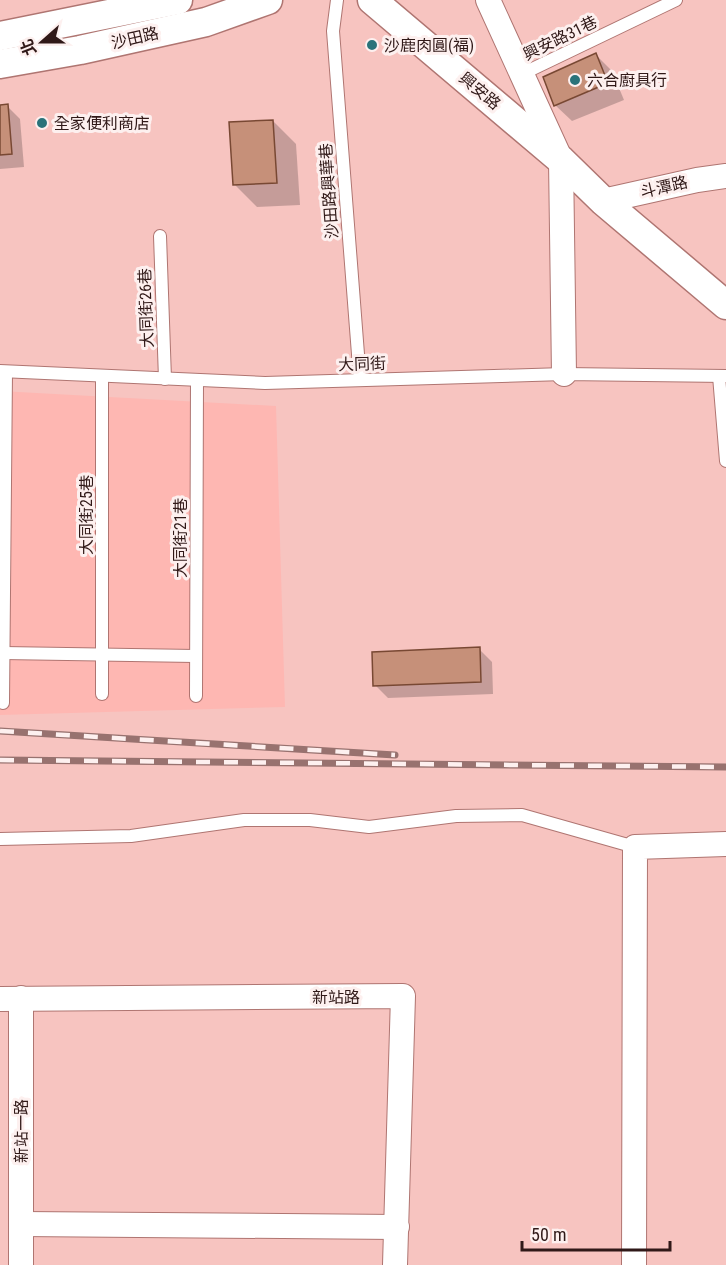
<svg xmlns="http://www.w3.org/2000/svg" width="726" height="1265" viewBox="0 0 726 1265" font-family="'Roboto Condensed','Noto Sans TC',sans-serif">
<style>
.built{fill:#feb7b2}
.shadow{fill:#0003}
.building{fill:#c69079;stroke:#784833;stroke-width:1.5}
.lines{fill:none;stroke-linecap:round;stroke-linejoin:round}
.service-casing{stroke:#af7571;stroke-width:14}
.minor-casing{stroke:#af7571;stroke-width:26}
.tertiary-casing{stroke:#af7571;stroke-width:31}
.service{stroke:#fff;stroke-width:12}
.minor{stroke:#fff;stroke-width:24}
.tertiary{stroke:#fff;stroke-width:28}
.rail-casing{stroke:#98726f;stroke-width:7}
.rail{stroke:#fdf0ef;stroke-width:4.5;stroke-dasharray:14;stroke-linecap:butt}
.poi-dot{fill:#2a737a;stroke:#fdf0ef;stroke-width:2}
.labels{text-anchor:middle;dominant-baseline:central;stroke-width:6;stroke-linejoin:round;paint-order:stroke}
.street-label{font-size:16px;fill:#301918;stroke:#fdf0ef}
.poi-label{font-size:16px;fill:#301918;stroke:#fdf0ef;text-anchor:start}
</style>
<rect width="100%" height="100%" fill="#f7c4c0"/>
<!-- built -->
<path class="built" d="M0 391 276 406 285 707 0 715Z"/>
<!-- shadow -->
<g class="shadow">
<path d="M595 54 612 71 624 100 572 121 555 105Z"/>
<path d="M0 106H7L20 119 24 167 0 169Z"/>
<path d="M273 121 296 144 300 205 257 207 234 184Z"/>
<path d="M479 649 492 662 493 694 388 698 375 685Z"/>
</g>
<!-- building -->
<g class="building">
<path d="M596 53 608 83 554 106 543 77Z"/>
<path d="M8 104 12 154 0 155V105Z"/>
<path d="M273 120 277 183 233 185 229 122Z"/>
<path d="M480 647 481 682 373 686 372 652Z"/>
</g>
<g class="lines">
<!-- service casing -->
<g class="service-casing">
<g id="service">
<path d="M337 0 333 31 360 380"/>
<path d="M522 74 676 0"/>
<path d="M160 236 165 379"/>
<path d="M0 371 265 383 564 374 726 376"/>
<path d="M719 376 726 461"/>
<path d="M3 653 195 656"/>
<path d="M102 694V376"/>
<path d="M196 696 197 380"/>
<path d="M3 703 6 372"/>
<path d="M0 839 131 836 244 820H310L369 827 456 816 522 815 635 847"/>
</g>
</g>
<!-- minor casing -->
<g class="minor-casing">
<g id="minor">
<path d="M488 0 561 160 564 374"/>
<path d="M603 201 697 180 726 176"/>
<path d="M21 998V1265"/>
<path d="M0 999 403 996 395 1265"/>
<path d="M21 1224 397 1227"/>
<path d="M634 1265 635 847 726 844"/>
</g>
</g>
<!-- tertiary casing -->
<g class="tertiary-casing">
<g id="tertiary">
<path d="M372 0 561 160 603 201 726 305"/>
<path d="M0 36 178 0"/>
<path d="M0 64 80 50 206 22 268 0"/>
</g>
</g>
<!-- service -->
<use href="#service" class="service"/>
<!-- minor -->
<use href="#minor" class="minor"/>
<!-- tertiary -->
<use href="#tertiary" class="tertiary"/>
<!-- rail casing -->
<g class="rail-casing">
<g id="rail">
<path d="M0 731 395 755"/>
<path d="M0 760 726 767"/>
</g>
</g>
<!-- rail -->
<use href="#rail" class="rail"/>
</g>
<!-- markers -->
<g class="poi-dot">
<circle cx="372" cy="45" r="6"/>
<circle cx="575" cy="80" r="6"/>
<circle cx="42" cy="123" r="6"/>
</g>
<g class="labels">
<!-- street labels -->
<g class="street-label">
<text transform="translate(135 38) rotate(-13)">沙田路</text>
<text transform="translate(560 38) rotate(-26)">興安路31巷</text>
<text transform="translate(480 91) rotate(40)">興安路</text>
<text transform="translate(664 187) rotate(-13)">斗潭路</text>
<text transform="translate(329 191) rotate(-94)">沙田路興華巷</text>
<text transform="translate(146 308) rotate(-92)">大同街26巷</text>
<text transform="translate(362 364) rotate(-2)">大同街</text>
<text transform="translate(86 515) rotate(-90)">大同街25巷</text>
<text transform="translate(180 538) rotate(-90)">大同街21巷</text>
<text x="336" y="997">新站路</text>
<text transform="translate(21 1131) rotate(-90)">新站一路</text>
</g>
<!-- poi labels -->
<g class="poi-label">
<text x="384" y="45">沙鹿肉圓(福)</text>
<text x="587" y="80">六合廚具行</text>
<text x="54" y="123">全家便利商店</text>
</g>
</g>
<!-- north arrow -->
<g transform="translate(42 42) rotate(249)" stroke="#fdf0ef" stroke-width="4.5" paint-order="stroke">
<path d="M0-4.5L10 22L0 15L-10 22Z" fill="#301918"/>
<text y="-9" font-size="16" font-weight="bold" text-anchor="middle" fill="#301918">北</text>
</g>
<!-- scale -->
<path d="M522 1241v9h148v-9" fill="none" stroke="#301918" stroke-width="3"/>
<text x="531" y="1241" font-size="18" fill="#301918" stroke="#fdf0ef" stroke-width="4.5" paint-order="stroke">50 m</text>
</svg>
